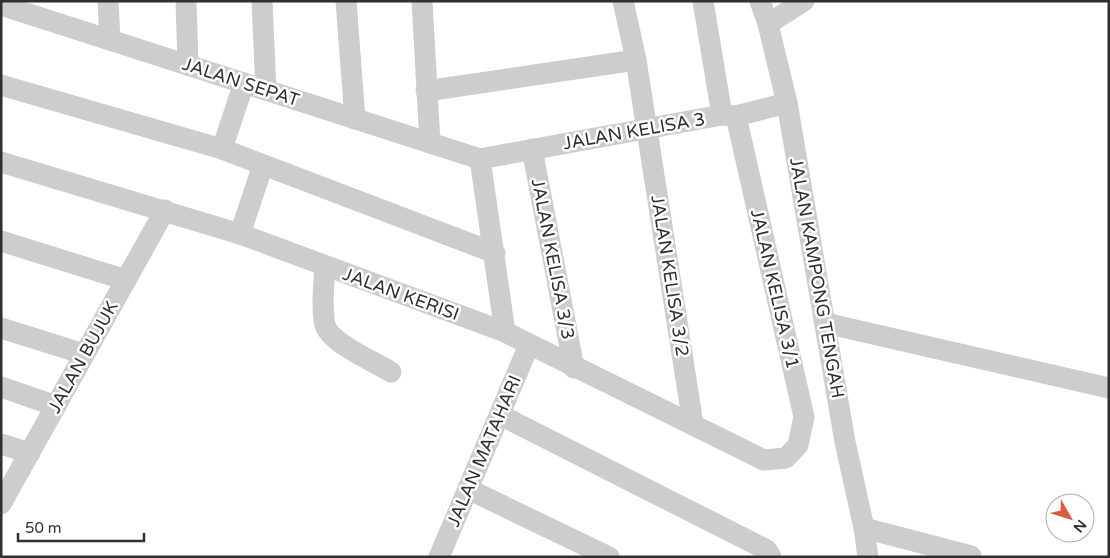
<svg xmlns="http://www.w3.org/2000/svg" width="1110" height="558" viewBox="0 0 1110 558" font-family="'Varela Round',sans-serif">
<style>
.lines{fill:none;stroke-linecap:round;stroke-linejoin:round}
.minor{stroke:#cdcdcd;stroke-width:21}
.labels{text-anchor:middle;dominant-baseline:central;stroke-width:5;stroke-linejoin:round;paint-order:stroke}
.street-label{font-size:18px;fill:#303030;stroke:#fff}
</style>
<rect width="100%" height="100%" fill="#fff"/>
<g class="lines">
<!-- minor -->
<g class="minor">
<path d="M108 1 110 40"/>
<path d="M186 1 188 65"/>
<path d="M262 1 266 90"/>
<path d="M346 1 355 119"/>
<path d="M422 1 430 143"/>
<path d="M623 1 636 60 693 424"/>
<path d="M703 1 722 115"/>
<path d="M760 1 768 24 787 103 845 442 864 528 868 557"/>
<path d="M1 5 480 159 722 115 736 116 787 103"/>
<path d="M768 24 804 1"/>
<path d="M1 85 222 149 495 253"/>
<path d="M426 91 636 60"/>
<path d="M222 149 244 83"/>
<path d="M532 149 574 368"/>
<path d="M480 159 505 332"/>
<path d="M1 162 240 234 505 332 764 460 786 458 798 445 804 417 736 116"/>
<path d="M240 234 263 165"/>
<path d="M1 241 126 280"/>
<path d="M325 266C324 284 321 306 325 325 330 343 375 362 391 372"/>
<path d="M825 323 1109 388"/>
<path d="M1 328 84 354"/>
<path d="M1 387 56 406"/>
<path d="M500 415 767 550 771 557"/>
<path d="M1 444 30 453"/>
<path d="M468 489 609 557"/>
<path d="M1 504 165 210"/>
<path d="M864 528 971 556"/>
<path d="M439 557 529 345"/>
</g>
</g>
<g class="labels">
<!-- street labels -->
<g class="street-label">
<text transform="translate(241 82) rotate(18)">JALAN SEPAT</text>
<text transform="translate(634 131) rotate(-10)">JALAN KELISA 3</text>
<text transform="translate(553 259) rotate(79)">JALAN KELISA 3/3</text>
<text transform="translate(670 276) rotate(81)">JALAN KELISA 3/2</text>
<text transform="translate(817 278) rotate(80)">JALAN KAMPONG TENGAH</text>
<text transform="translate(775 289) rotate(77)">JALAN KELISA 3/1</text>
<text transform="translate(401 294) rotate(20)">JALAN KERISI</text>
<text transform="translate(83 357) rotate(-61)">JALAN BUJUK</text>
<text transform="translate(484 451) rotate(-67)">JALAN MATAHARI</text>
</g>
</g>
<!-- border -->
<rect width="1110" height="558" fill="none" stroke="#303030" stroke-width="5"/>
<!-- north arrow -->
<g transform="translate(1070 518) rotate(129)"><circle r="24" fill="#ffffff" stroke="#acacac"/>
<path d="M0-4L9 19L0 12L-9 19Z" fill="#d95d40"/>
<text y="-8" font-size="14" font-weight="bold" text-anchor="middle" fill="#303030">N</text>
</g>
<!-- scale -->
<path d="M18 533v8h126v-8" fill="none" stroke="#303030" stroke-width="2.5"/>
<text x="25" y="533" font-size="15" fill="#303030" stroke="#ffffff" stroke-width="4" paint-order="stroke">50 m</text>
</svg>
